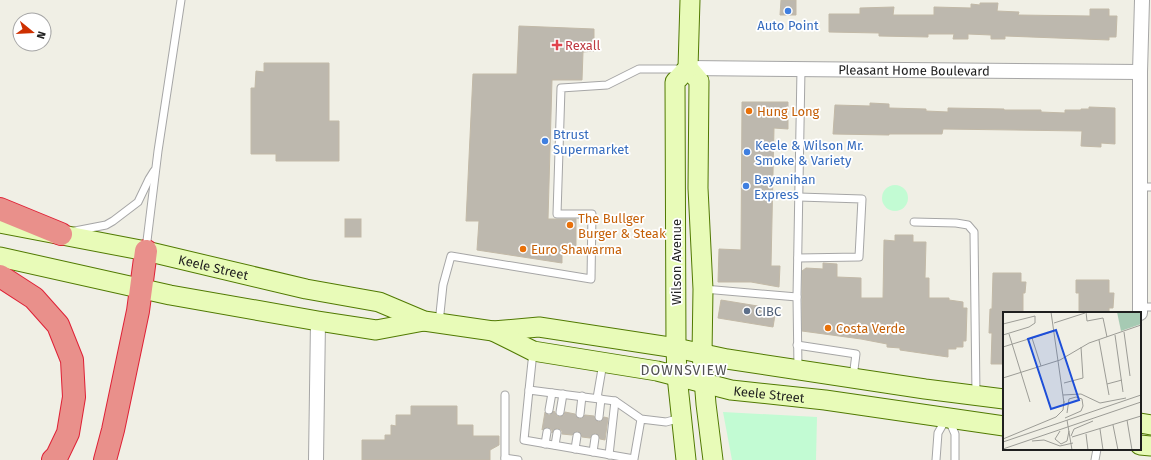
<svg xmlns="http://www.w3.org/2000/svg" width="1151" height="460" viewBox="0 0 1151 460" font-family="'Fira Sans',sans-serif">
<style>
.park{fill:#c2fbd3}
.building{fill:#bdb8ae;stroke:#c2b9a7}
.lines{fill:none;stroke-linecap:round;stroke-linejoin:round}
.service-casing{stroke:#a6a6a6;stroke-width:9}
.minor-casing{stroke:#a6a6a6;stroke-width:16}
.secondary-casing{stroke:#517a02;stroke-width:21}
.motorway-casing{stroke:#df2136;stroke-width:24}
.service{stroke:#fff;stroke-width:7}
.minor{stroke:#fff;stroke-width:14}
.secondary{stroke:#e8fbb8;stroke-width:19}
.motorway{stroke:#e9908b;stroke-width:22}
.shop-dot{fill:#3f7fe0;stroke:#fff;stroke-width:1.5}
.health-dot{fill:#e0444e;stroke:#fff;stroke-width:1.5}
.food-dot{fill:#e8710a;stroke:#fff;stroke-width:1.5}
.service-dot{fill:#5c6f8a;stroke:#fff;stroke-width:1.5}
.labels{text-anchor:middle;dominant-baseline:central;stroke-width:3.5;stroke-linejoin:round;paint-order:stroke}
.shop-label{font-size:13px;fill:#366cbe;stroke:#fff;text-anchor:start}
.health-label{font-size:13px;fill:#be3a42;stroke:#fff;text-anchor:start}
.street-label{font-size:13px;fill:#1f1f1f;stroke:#fff}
.food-label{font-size:13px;fill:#c56008;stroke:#fff;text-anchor:start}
.service-label{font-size:13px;fill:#4e5e75;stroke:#fff;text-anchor:start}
.neighbourhood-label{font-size:14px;letter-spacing:1px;fill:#525252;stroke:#fff}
.inset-road{fill:none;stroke:#9c9c96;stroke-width:1}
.view{fill:#1d4ed8;fill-opacity:0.15;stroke:#1d4ed8;stroke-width:2}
.inset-edge{fill:none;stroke:#1f1f1f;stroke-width:2}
</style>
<rect width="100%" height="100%" fill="#f0efe5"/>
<!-- park -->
<g class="park">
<circle cx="895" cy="198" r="13"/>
<path d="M723 412 817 417 816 460H732Z"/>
</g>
<!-- building -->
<g class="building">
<path d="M781 0H796V15H780Z"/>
<path d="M980 3H998L997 11 1019 12 1018 15 1090 16V9H1109V16H1117L1116 37H1109V40L1005 36V39H991V35L968 34V39H953L954 34H928V37L879 36V33L829 32V14H860V8L894 7 893 15H934V7L971 8V4L980 5Z"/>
<path d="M519 26 594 29V51L583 52 582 80H552L548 219H576V249H562V263L477 250 479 221H466L473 74H517Z"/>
<path d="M264 63H329V121H339V161H276V154H251V88H255L256 71 264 72Z"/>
<path d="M742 102H788V129L774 128 771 266H780L779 287 751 282H718L719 249 741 250Z"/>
<path d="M870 103 889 104V108L926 109V111L948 112V108L1004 109V110H1041V112L1065 113V110H1081V109H1089V107L1115 108V144L1101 143V147L1081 146 1082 131 943 129 942 134H889V135L833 134 835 105 870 106Z"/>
<rect x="345" y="219" width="16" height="18"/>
<path d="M895 235H913V242H926L925 278H929V298H949V300L963 302V308H967L966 341H963V347H956V349H948V357L900 350V348L887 347V344L861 339 802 331V271L806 268 823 269V263L837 264V277L861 278V298H883L884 240 895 241Z"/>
<path d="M993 273H1021V282H1026L1025 293H1023V313H1004V364H991L992 333H989L990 309H992Z"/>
<path d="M1076 280H1109V293H1114L1113 308H1109V313H1079V293H1076Z"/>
<path d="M721 300 776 309 773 327 718 318Z"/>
<path d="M411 406H457V425H473V436H499V445L490 450V460H362V440H385V435H391V425L396 426V415H411Z"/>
<path d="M554 411 557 416 560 417 564 415 565 412 575 414 576 416 579 419 582 418 585 415 594 416 595 419 598 422 601 421 604 417 608 418 605 440 600 439 599 436 596 433 593 434 590 438 582 437 581 434 578 431 575 432 572 435 562 434V431L558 428 553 430 552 433V430L548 427 545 428 542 430 545 412 548 415H550Z"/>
</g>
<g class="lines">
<!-- service casing -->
<g class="service-casing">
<g id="service">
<path d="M1140 187H1151"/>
<path d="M914 222 956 223 968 225 974 232 976 394"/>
<path d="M75 231 106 225 113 221 138 202 149 179 154 171"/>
<path d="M146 249 158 151 181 0"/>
<path d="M798 258 859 257 862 199 799 197"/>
<path d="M704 289 797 297"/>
<path d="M1140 307H1151"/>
<path d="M439 323 443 285 451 256 591 279 592 214H557L561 88 607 85 639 69H682"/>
<path d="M797 345 856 354 853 377"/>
<path d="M798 369 797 297 801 69"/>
<path d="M529 390 533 352"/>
<path d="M597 398 603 363"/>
<path d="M549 410 552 393"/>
<path d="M560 412 563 394"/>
<path d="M580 414 582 396"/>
<path d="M599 417 601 399"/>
<path d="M641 419 634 459 524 440 529 390 615 401 641 419 666 422 681 418"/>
<path d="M949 420 955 434V460"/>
<path d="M545 444 547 432"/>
<path d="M555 445 557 433"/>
<path d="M575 449 577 436"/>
<path d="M593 452 595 438"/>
<path d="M609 455 615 401"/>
<path d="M505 458 518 460"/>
<path d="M505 460V395"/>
<path d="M936 460 938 433 946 419"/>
<path d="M1095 460 1097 449"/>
</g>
</g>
<!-- minor casing -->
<g class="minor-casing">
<g id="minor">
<path id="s1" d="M688 68 1140 72"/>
<path d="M1140 313V72L1142 0"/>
<path d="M316 460 318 321"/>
</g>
</g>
<!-- secondary casing -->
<g class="secondary-casing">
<g id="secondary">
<path d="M690 0 688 68 699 81 698 188 703 289 702 354 706 404 713 460"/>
<path id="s2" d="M0 223 146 251 306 289 379 302 424 321 493 331 539 327 676 348 727 359 925 389 1004 399"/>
<path d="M0 257 170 295 318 321 376 330 424 321"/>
<path id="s3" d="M493 331 533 351 657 371 731 390 825 400 1004 426"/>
<path d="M1140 423 1151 425"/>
<path d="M1140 445 1151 446"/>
<path d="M686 460 677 376 676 348 675 82 688 68"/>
</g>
</g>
<!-- motorway casing -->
<g class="motorway-casing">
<g id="motorway">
<path d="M0 209 61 234"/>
<path d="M0 276 34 298 58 325 72 360 74 397 68 433 57 456 53 460"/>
<path d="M105 460 113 430 138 311 146 251"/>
</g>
</g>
<!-- service -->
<use href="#service" class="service"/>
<!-- minor -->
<use href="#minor" class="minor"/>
<!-- secondary -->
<use href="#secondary" class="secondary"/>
<!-- motorway -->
<use href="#motorway" class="motorway"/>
</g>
<!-- markers -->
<g class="shop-dot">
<circle cx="788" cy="11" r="4"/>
<circle cx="545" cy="141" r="4"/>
<circle cx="747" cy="152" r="4"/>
<circle cx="746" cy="186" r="4"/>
</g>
<path class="health-dot" d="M555 39h4v4h4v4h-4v4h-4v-4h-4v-4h4z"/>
<g class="food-dot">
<circle cx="749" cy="111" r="4"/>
<circle cx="570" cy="225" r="4"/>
<circle cx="523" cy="249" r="4"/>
<circle cx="828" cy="328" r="4"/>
</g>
<circle class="service-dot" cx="747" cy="311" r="4"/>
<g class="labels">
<!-- shop labels -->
<g class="shop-label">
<text x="788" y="25" text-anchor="middle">Auto Point</text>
<text x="553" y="134">Btrust<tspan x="553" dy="15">Supermarket</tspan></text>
<text x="755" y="145">Keele &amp; Wilson Mr.<tspan x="755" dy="15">Smoke &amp; Variety</tspan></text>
<text x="754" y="179">Bayanihan<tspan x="754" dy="15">Express</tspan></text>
</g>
<!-- health labels -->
<g class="health-label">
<text x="565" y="45">Rexall</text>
</g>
<!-- street labels -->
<g class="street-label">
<text stroke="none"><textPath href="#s1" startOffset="226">Pleasant Home Boulevard</textPath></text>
<text transform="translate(676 262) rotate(-90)">Wilson Avenue</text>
<text stroke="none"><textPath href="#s2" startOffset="218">Keele Street</textPath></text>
<text stroke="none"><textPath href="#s3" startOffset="285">Keele Street</textPath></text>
</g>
<!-- food labels -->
<g class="food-label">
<text x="757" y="111">Hung Long</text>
<text x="578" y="218">The Bullger<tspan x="578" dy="15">Burger &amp; Steak</tspan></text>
<text x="531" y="249">Euro Shawarma</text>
<text x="836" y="328">Costa Verde</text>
</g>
<!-- service labels -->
<g class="service-label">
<text x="755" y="311">CIBC</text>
</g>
<!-- neighbourhood labels -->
<g class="neighbourhood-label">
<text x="684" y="370">DOWNSVIEW</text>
</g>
</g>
<!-- overview -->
<g transform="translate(1003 312)">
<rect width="138" height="138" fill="#f0efe5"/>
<path d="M114 0H138V12L118 19Z" fill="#a6cab3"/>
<path class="inset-road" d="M48 0 61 91M83 0 84 9 100 6 104 25M51 11 82 1M0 12 32 4V11L26 15 0 23M121 20 127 64M6 22 27 90M112 23 120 80M29 26 38 54M96 28 106 83M0 35 51 19M0 66 57 48 86 31 138 13M61 71 80 66 78 35M104 72 119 68M60 83 78 82 97 91 123 86M62 106 78 99 80 94 79 87 73 85 66 87 64 101M64 108 69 138M124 108 129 138M110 113 115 138M97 117 100 138M57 119 52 127 58 132 64 129 66 119M83 122 85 138M68 124 71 117 90 109M69 125 138 104M0 127 53 105 60 98 61 89M29 129 41 128 57 134 70 131M0 130 138 83M0 137 138 90"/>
<path class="view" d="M53 18 76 88 48 97 25 27Z"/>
<rect width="138" height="138" class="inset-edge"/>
</g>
<!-- north arrow -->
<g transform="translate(32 32) rotate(108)"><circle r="19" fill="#ffffff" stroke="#a5a5a5"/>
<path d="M0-3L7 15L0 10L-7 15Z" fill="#ce3000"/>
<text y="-6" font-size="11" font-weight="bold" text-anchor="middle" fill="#1f1f1f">N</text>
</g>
</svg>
